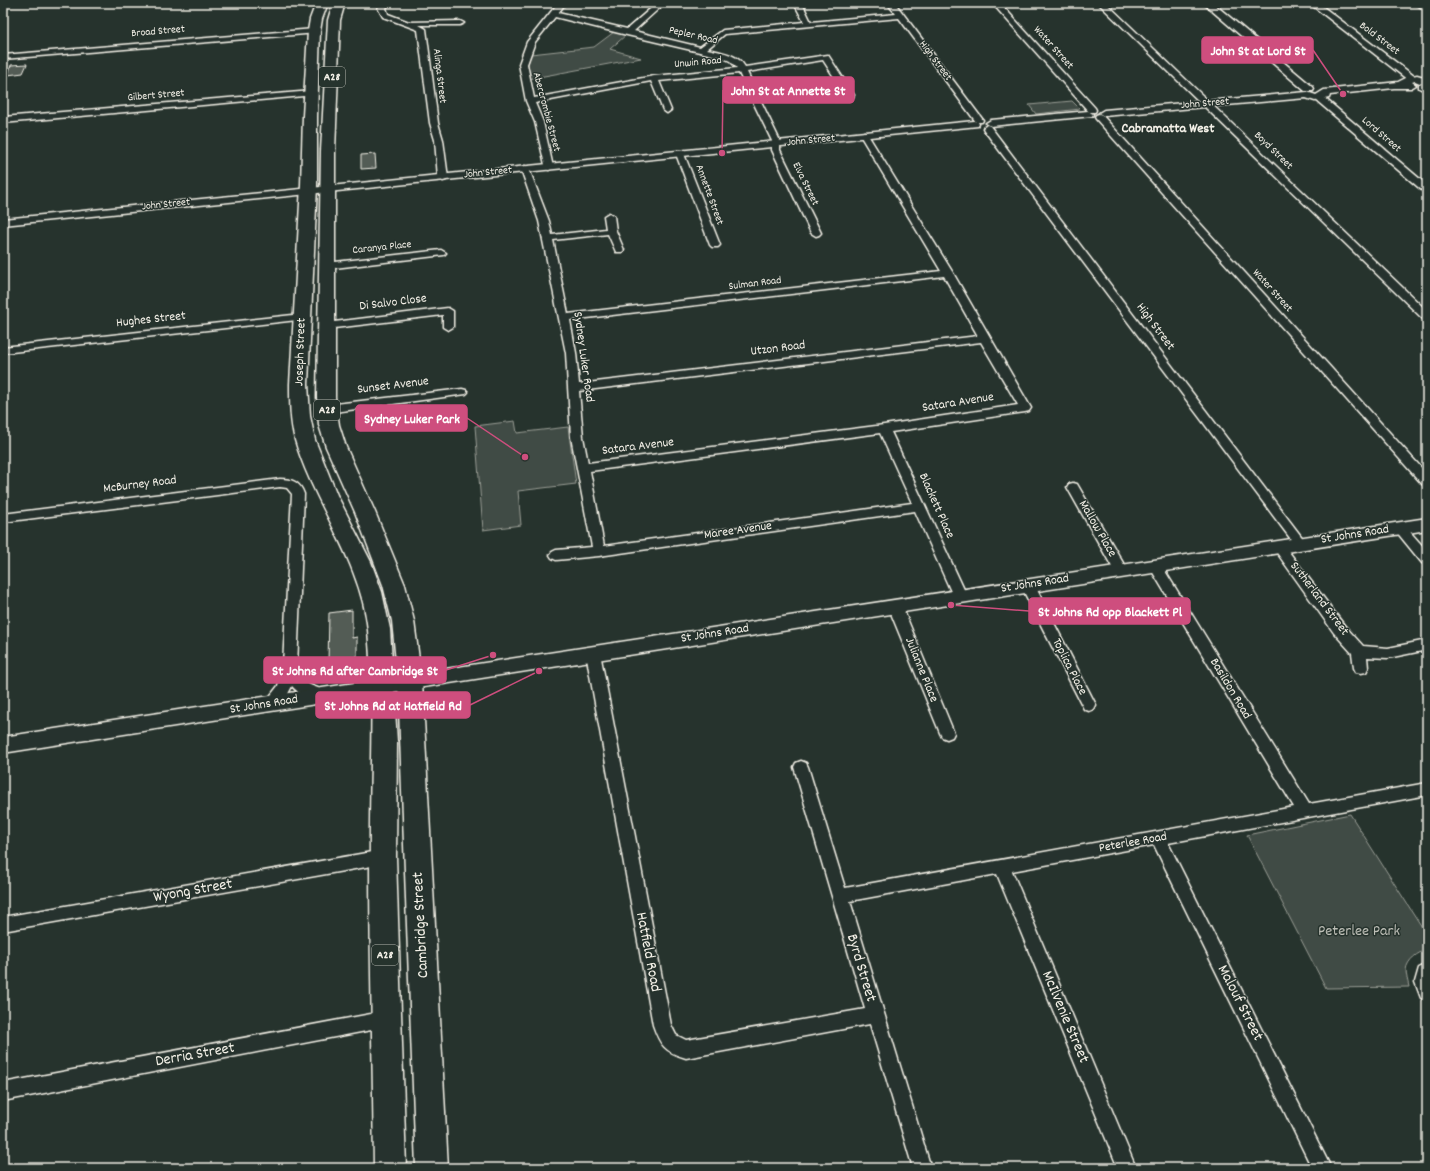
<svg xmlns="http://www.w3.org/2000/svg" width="1430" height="1171" viewBox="0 0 1430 1171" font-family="Dekko,sans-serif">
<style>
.green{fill:#414b45;stroke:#9a9e96}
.building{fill:#525c55;stroke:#f4f1e8}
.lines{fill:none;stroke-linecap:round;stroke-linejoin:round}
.minor-casing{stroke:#f4f1e8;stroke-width:3}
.tertiary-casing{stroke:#f4f1e8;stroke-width:3}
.secondary-casing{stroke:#f4f1e8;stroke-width:3}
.trunk-casing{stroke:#f4f1e8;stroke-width:3}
.minor{fill:#26332d;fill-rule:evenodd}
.tertiary{fill:#26332d;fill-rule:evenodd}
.secondary{fill:#26332d;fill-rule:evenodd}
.trunk{fill:#26332d;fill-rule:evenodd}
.labels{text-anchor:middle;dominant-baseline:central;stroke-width:3;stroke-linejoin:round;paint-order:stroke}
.far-street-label{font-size:11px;fill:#f4f1e8;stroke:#26332d}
.shield{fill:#26332d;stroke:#b6b8b0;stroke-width:1}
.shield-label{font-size:12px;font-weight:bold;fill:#f4f1e8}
.street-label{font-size:13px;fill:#f4f1e8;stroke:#26332d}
.far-district-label{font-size:14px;font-weight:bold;fill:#f4f1e8;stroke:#26332d}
.near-street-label{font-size:16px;fill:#f4f1e8;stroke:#26332d}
.near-park-label{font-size:16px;fill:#bebfb7;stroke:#26332d}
.leader{fill:none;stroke:#ce4e7e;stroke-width:1.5}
.callout-dot{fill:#ce4e7e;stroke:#26332d;stroke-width:1.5}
.callout{fill:#ce4e7e;stroke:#ce4e7e;stroke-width:1.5}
.callout-label{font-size:14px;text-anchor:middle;font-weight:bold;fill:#fff}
</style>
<rect width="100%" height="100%" fill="#26332d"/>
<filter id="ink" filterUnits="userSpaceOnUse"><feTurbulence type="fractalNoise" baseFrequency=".025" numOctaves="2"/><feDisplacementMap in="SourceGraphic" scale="8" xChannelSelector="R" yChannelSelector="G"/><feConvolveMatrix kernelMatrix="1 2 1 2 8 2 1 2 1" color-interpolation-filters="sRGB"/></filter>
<g filter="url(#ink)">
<!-- green -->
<g class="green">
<path d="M614 32 626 35 610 49 641 58 528 79V64L531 54 594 47Z"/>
<path d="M1072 101 1080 109 1036 114 1029 105Z"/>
<path d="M515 421 517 433 568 427 576 484 518 491 521 525 483 530 475 426Z"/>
<path d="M1350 814 1427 935V950C1418 952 1407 960 1406 970 1406 975 1408 982 1409 987L1326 988 1247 835Z"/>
</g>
<!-- building -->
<g class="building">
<path d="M27 64 23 73 8 75 11 65Z"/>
<path d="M375 154 376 168 361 169V155Z"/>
<path d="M352 610V638L357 637V659L328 663 329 613Z"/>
</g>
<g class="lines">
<!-- minor casing -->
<g class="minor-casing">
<g id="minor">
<path d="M382 3H390L386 8 388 14 409 22 460 21 464 23 460 25H419L426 29 438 123 443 140 448 178 446 180 443 181 438 178 435 140 430 123 418 30 383 17 378 8Z"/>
<path d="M558 3H566L558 13 627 29 657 3H665L634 31 700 47 723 30 804 22 794 3H802L811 22 896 14 887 3H895L983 120 982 122H976L899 18 725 34 707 49C721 52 738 54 745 67L828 55 854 95 853 97H847L823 60 747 72 780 141V150L821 233 819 235 816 236 811 233 772 150V141L739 73 659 81 671 110 667 113 663 110 651 81 535 103 543 122 553 167 549 170 546 169 535 122 526 101 519 64 527 42ZM555 17 627 35 721 57 730 61 737 68 654 76 534 98 527 64 535 42Z"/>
<path d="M992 3H1000L1095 108 1096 110 1095 112H1089Z"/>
<path d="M1098 3H1106L1427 311V320L1423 319Z"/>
<path d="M1309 3H1318L1414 76V80H1408Z"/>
<path d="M1414 3H1423L1427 6V11Z"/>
<path d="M314 29H317V33L3 59V55Z"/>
<path d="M1419 84H1422L1427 86V92L1419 88Z"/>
<path d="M312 91 316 93 315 95 3 123V117Z"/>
<path d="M1316 96H1322L1427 185V193L1424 192 1316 100 1315 98Z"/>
<path d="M1099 114 1102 115 1427 474V486L1423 485 1096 119 1095 117 1096 115Z"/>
<path d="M987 125 990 126 1304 540 1306 543 1304 546 1300 547 1296 546 984 130 983 128Z"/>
<path d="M864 132 868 135 953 273 1031 408 1029 411 1025 412 891 432 967 596 965 599 960 601 955 599 953 596 915 511 599 556 556 560 552 558 550 555 552 552 556 550 592 547 571 437 566 353 539 221 521 169 522 167 525 166 529 169 549 221 552 235 606 229 604 216 609 213 614 216 616 231 624 250 622 252H616L608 234 553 240 568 314 941 271 860 135ZM944 276 978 336 579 384 576 353 570 320ZM981 342 1018 405 884 425 588 463 583 437 579 391ZM880 433 912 503 604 546 590 471Z"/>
<path d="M680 151 684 154 720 245 718 247H712L710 245 676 154Z"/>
<path d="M441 250 446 253 444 255 326 269 321 266 326 263Z"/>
<path d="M448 308 453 311V327L448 330 443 327V315L326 329 321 326 326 323Z"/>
<path d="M302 314 307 317 306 319 3 353V347Z"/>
<path d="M462 389 466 390 468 392 466 394 327 413 323 412 321 409 323 406 327 405Z"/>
<path d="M280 479C292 479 300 482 304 494L297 667C299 672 300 677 304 681 311 688 324 687 329 696L327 700C317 703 298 694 292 686 287 696 279 712 266 708L264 704 278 686 283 665 292 494 287 488 280 487 3 522V514Z"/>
<path d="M1073 483 1077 484 1126 568 1127 571 1126 574 1121 576 1116 574 1067 487 1069 484Z"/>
<path d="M1400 524 1404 525 1427 551V565L1422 563 1396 531 1394 528 1396 525Z"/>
<path d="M1279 543 1283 544 1344 625 1363 646 1388 648 1427 640V650L1388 658 1367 657 1368 668 1366 672 1361 673 1356 672 1354 668 1352 653 1334 633 1275 550 1273 547 1275 544Z"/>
<path d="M1155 561 1160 563 1309 804 1427 783V795L1168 843 1331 1168H1312L1154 845 1012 871 1136 1168H1118L997 874 850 901 931 1168H913L870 1024 686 1058C665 1052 660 1045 653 1025L586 653 588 649 593 648 598 649 600 653 671 1025 676 1035 686 1040 865 1009 794 767 796 763 801 761 806 763 808 767 845 888 1294 807 1149 566 1150 563Z"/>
<path d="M1028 581 1033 583 1035 586 1096 705 1094 709 1089 711 1084 709 1082 705 1021 586 1023 583Z"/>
<path d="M895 601 900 603 902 606 954 733 952 737 947 739 942 737 940 733 888 606 890 603Z"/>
<path d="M383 850 389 852 391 857 389 862 383 864 3 931V917Z"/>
<path d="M1427 964V1000L1421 998 1415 982 1419 968Z"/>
<path d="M387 1011 393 1013 396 1019 393 1025 387 1027 3 1101V1083Z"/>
</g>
</g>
<!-- tertiary casing -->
<g class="tertiary-casing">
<g id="tertiary">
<path d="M1203 3H1213L1313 87 1314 89 1313 91H1305Z"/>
<path d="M1417 75 1427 78V86L1415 81 1412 82 1416 85 1411 88H1394L1330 95 1329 98 1315 101 1306 98 1104 116 1099 113 1104 110 1307 92 1316 95 1324 90 1398 82 1408 77Z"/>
<path d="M1088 111 1093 114 1092 116 991 126 986 123 991 120Z"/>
<path d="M974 121 978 122 979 124 978 126 3 225V219Z"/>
</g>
</g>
<!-- secondary casing -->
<g class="secondary-casing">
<path id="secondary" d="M1427 518V530L3 753V737Z"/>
</g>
<!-- trunk casing -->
<g class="trunk-casing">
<g id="trunk">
<path d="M316 3H328L322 19 320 31 317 116V185L308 384 310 416 315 440 337 495 371 562 382 592 390 629 397 742 396 857 406 1168H374C373 1065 370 962 370 859 369 783 375 706 368 630 361 561 314 505 295 440 290 421 290 403 290 384L301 185 303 116 308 31 310 19Z"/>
<path d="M333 3H345L340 20 335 151V397L339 425 346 447 375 512 405 585 414 621 422 682 448 1168H416L398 682 392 621 383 585 355 512 326 447 319 425 317 397 321 151 328 20Z"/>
</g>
</g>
<!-- minor -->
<use href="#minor" class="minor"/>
<!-- tertiary -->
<use href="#tertiary" class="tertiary"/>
<!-- secondary -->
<use href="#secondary" class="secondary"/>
<!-- trunk -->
<use href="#trunk" class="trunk"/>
</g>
</g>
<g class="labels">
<!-- far-street labels -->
<g class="far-street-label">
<text transform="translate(158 32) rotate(-5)">Broad Street</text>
<text transform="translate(693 36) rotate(13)">Pepler Road</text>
<text transform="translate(1379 39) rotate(37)">Bold Street</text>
<text transform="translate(1053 48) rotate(48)">Water Street</text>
<text transform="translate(935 61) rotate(53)">High Street</text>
<text transform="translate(698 63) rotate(-5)">Unwin Road</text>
<text transform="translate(439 76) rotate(83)">Alinga Street</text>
<text transform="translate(156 96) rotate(-5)">Gilbert Street</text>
<text transform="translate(1205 104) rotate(-5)">John Street</text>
<text transform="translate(546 112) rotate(75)">Abercrombie Street</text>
<text transform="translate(1381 135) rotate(41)">Lord Street</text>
<text transform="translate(811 141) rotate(-6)">John Street</text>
<text transform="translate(1273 151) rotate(44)">Boyd Street</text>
<text transform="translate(488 173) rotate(-6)">John Street</text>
<text transform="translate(805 184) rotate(64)">Elva Street</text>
<text transform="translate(709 195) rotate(70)">Annette Street</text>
<text transform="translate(166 205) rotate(-6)">John Street</text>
<text transform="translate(382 248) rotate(-6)">Caranya Place</text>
<text transform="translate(755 284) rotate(-7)">Sulman Road</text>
<text transform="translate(1272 291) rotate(48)">Water Street</text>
</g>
<!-- shield labels -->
<g class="shield">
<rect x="319" y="67" width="26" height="20" rx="3"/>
<rect x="314" y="400" width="26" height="20" rx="3"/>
<rect x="372" y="945" width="26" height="20" rx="3"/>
</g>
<g class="shield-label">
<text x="332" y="77">A28</text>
<text x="327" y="410">A28</text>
<text x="385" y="955">A28</text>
</g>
<!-- street labels -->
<g class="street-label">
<text transform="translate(393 303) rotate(-7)">Di Salvo Close</text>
<text transform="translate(151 320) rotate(-6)">Hughes Street</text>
<text transform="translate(1155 327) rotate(53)">High Street</text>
<text transform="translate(778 349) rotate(-7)">Utzon Road</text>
<text transform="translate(301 352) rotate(-88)">Joseph Street</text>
<text transform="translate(583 357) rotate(82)">Sydney Luker Road</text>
<text transform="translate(393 386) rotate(-7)">Sunset Avenue</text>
<text transform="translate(958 403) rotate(-9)">Satara Avenue</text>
<text transform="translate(638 447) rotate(-7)">Satara Avenue</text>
<text transform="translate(140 485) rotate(-7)">McBurney Road</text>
<text transform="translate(936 506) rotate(66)">Blackett Place</text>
<text transform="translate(1097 529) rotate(60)">Mallow Place</text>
<text transform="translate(738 531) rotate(-8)">Maree Avenue</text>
<text transform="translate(1355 535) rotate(-9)">St Johns Road</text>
<text transform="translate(1035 584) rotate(-9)">St Johns Road</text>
<text transform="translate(1319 599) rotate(53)">Sutherland Street</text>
<text transform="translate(715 634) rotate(-9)">St Johns Road</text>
<text transform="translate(1069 667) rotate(63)">Toplica Place</text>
<text transform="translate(921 670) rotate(68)">Julianne Place</text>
<text transform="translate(1230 689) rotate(59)">Basildon Road</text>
<text transform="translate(264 705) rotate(-9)">St Johns Road</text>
<text transform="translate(1133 843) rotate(-10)">Peterlee Road</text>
</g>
<!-- far-district labels -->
<g class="far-district-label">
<text x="1168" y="129">Cabramatta West</text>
</g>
<!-- near-street labels -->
<g class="near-street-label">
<text transform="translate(193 891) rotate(-10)">Wyong Street</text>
<text transform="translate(421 925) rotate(-93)">Cambridge Street</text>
<text transform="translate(648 952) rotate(79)">Hatfield Road</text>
<text transform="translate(861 968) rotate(73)">Byrd Street</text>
<text transform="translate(1240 1003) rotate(63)">Malouf Street</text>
<text transform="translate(1065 1017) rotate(67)">McIlvenie Street</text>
<text transform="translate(195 1055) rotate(-10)">Derria Street</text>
</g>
<!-- near-park labels -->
<g class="near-park-label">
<text x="1359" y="931">Peterlee Park</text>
</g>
</g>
<!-- callouts -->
<path class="leader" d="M1343 94L1313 50M722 153L723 90M525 457L467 418M951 605L1029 611M493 655L446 670M539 671L470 705"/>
<g class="callout-dot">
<circle cx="1343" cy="94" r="4"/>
<circle cx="722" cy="153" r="4"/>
<circle cx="525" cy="457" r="4"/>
<circle cx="951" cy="605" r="4"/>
<circle cx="493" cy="655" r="4"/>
<circle cx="539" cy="671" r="4"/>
</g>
<g class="callout">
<rect x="1202" y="37" width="111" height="26" rx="4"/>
<rect x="723" y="77" width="131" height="26" rx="4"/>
<rect x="356" y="405" width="111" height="26" rx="4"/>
<rect x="1029" y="598" width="161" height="26" rx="4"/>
<rect x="264" y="657" width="182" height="26" rx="4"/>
<rect x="316" y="692" width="154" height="26" rx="4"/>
</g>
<g class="callout-label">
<text x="1258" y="55">John St at Lord St</text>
<text x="788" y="95">John St at Annette St</text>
<text x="412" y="423">Sydney Luker Park</text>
<text x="1110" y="616">St Johns Rd opp Blackett Pl</text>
<text x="355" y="675">St Johns Rd after Cambridge St</text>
<text x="393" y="710">St Johns Rd at Hatfield Rd</text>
</g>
<!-- margin -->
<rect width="1430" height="1171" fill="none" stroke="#26332d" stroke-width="16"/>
<rect x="8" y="8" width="1414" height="1155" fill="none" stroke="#f4f1e8" stroke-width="1.5" filter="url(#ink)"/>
</svg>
